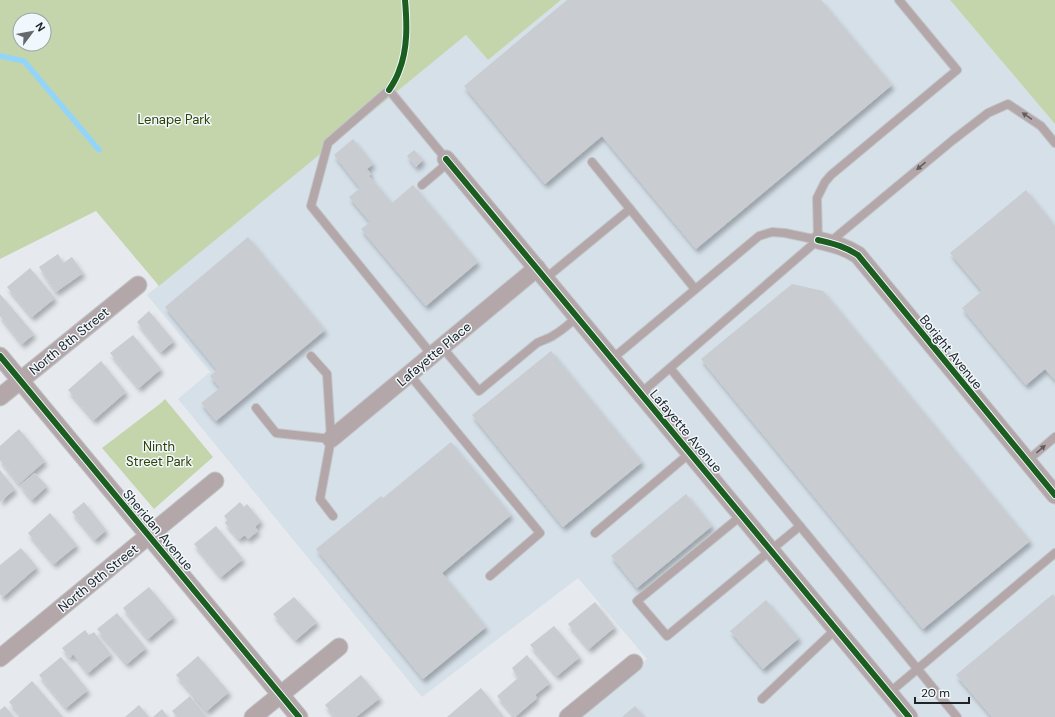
<svg xmlns="http://www.w3.org/2000/svg" width="1055" height="717" viewBox="0 0 1055 717" font-family="'DM Sans',sans-serif">
<style>
.built{fill:#d6e0e9}
.green{fill:#c4d5ac;fill-rule:evenodd}
.lines{fill:none;stroke-linecap:round;stroke-linejoin:round}
.stream{stroke:#93d5f8;stroke-width:5.5}
.building{fill:#c9ccd0;filter:url(#shadow)}
.lane-casing{stroke:#c3c6c9;stroke-width:10}
.street-casing{stroke:#c3c6c9;stroke-width:19}
.lane{stroke:#b3a7a9;stroke-width:8}
.street{stroke:#b3a7a9;stroke-width:17}
.cycleway-casing{stroke:#f0f8fd;stroke-width:8}
.cycleway{stroke:#1b5e20;stroke-width:6}
.oneway{fill:#625e60}
.labels{text-anchor:middle;dominant-baseline:central;stroke-width:3;stroke-linejoin:round;paint-order:stroke}
.park-label{font-size:13px;fill:#304001;stroke:#f0f8fd}
.street-label{font-size:13px;fill:#202325;stroke:#f0f8fd}
</style>
<defs>
<filter id="shadow"><feDropShadow dx="2.5" dy="4.5" stdDeviation="2" flood-color="#0004"/></filter>
</defs>
<rect width="100%" height="100%" fill="#e6eaee"/>
<!-- built -->
<path class="built" d="M561 0H950L1055 124V717H579L647 659 578 578 422 697 178 399 210 372 147 295 466 35 488 60Z"/>
<!-- green -->
<g class="green">
<path d="M0 0H561L488 60 466 35 159 286 96 211 0 259ZM20 20H44V44H20Z"/>
<path d="M950 0H1055V124Z"/>
<path d="M165 399 213 457 154 509 102 448 161 403Z"/>
</g>
<g class="lines">
<!-- stream -->
<path class="stream" d="M0 56 24 61 99 150"/>
</g>
<!-- building -->
<g class="building">
<path d="M567 0H821L892 85 696 249 602 136 545 184 464 86Z"/>
<path d="M353 139 373 164 367 169 371 174 369 176 392 203 413 185 478 262 426 306 361 229 370 222 349 197 360 188 334 155Z"/>
<path d="M414 150 423 160 416 167 407 156Z"/>
<path d="M1026 190 1055 226V380L1045 369 1026 385 962 308 982 291 950 253Z"/>
<path d="M248 237 325 330 216 421 201 403 220 388 210 376 217 370 165 307Z"/>
<path d="M58 254 63 263 72 257 83 273 56 292 39 267Z"/>
<path d="M30 268 55 298 32 317 7 287Z"/>
<path d="M792 284 823 291 1030 541 923 629 701 359Z"/>
<path d="M0 294 34 334 22 344 0 316Z"/>
<path d="M149 311 174 341 161 352 137 322Z"/>
<path d="M133 335 161 369 139 388 110 353Z"/>
<path d="M551 351 642 462 563 527 472 415Z"/>
<path d="M101 361 126 392 94 420 68 390Z"/>
<path d="M19 429 45 461 19 484 0 460V446Z"/>
<path d="M451 442 511 515 442 573 486 627 423 679 316 549 381 496 383 498Z"/>
<path d="M0 470 15 489 0 502Z"/>
<path d="M35 473 47 486 32 500 20 485Z"/>
<path d="M686 494 712 526 637 588 611 556Z"/>
<path d="M84 502 106 530 95 540 72 512Z"/>
<path d="M240 502 244 507 247 504 261 521 255 527 258 531 248 539 245 535 239 539 225 523 227 520 224 516Z"/>
<path d="M50 513 77 545 54 564 28 533Z"/>
<path d="M216 526 243 559 221 577 194 544Z"/>
<path d="M21 548 37 567 3 597 0 594V565Z"/>
<path d="M149 587 174 617 148 639 123 608Z"/>
<path d="M1053 594 1055 597V717H992L956 675Z"/>
<path d="M294 597 317 622 296 640 273 614Z"/>
<path d="M766 600 799 638 763 669 730 631Z"/>
<path d="M595 602 615 627 589 649 568 624Z"/>
<path d="M117 613 146 648 127 664 97 629Z"/>
<path d="M554 626 580 657 557 676 530 645Z"/>
<path d="M85 630 89 635 94 632 111 654 88 673 73 654 70 658 62 648Z"/>
<path d="M527 655 550 683 535 695 537 698 515 717 497 696 518 678 512 668Z"/>
<path d="M198 656 229 692 207 711 176 675Z"/>
<path d="M61 657 88 690 66 708 39 675Z"/>
<path d="M361 675 380 698 356 717H335L325 705Z"/>
<path d="M32 681 63 717H22L9 702Z"/>
<path d="M481 688 504 717H447Z"/>
<path d="M190 696 207 717H177L172 711Z"/>
<path d="M139 705 149 717H125Z"/>
<path d="M5 706 14 717H0V710Z"/>
<path d="M635 706 644 717H622Z"/>
<path d="M162 709 168 717H153Z"/>
</g>
<g class="lines">
<!-- lane casing -->
<g class="lane-casing">
<g id="lane">
<path d="M592 162 695 289"/>
<path d="M422 185 449 162"/>
<path d="M818 240 817 198 825 182 831 175 957 70 899 0"/>
<path d="M830 242 953 140 988 113 1008 104 1041 126 1055 143"/>
<path d="M546 278 630 209"/>
<path d="M442 347 479 391 537 343C542 340 549 339 554 335 563 330 570 323 577 317"/>
<path d="M432 355 311 206 328 143 389 90 446 159"/>
<path d="M311 356 327 374 331 439 320 499 333 516"/>
<path d="M612 359 759 236 772 232 785 233 818 240"/>
<path d="M670 368 957 717"/>
<path d="M409 374 540 533 490 576"/>
<path d="M641 393 818 240"/>
<path d="M256 408 276 433 331 439"/>
<path d="M1027 461 1055 437"/>
<path d="M742 515 637 601 667 636 800 526"/>
<path d="M595 533 690 453"/>
<path d="M889 693 1055 553"/>
<path d="M762 699 836 629"/>
</g>
</g>
<!-- street casing -->
<g class="street-casing">
<g id="street">
<path d="M446 159 909 717"/>
<path d="M818 240C834 244 844 246 858 255L1055 495"/>
<path d="M0 356 299 717"/>
<path d="M0 397 138 285"/>
<path d="M331 439 537 268"/>
<path d="M0 658 215 481"/>
<path d="M253 717 339 647"/>
<path d="M568 717 634 663"/>
</g>
</g>
<!-- lane -->
<use href="#lane" class="lane"/>
<!-- street -->
<use href="#street" class="street"/>
<!-- cycleway casing -->
<g class="cycleway-casing">
<g id="cycleway">
<path d="M389 90C393 84 397 77 399 71 408 49 407 23 405 0"/>
<path d="M446 159 909 717"/>
<path d="M818 240C834 244 844 246 858 255L1055 495"/>
<path d="M0 356 299 717"/>
</g>
</g>
<!-- cycleway -->
<use href="#cycleway" class="cycleway"/>
</g>
<!-- one-way arrows -->
<defs><path id="oneway-solid" d="M-6-.8H1V-3.2L6.5 0L1 3.2V.8H-6Z"/></defs>
<g class="oneway">
<use href="#oneway-solid" transform="translate(1027 116) rotate(-146)"/>
<use href="#oneway-solid" transform="translate(921 166) rotate(140)"/>
<use href="#oneway-solid" transform="translate(1041 449) rotate(-40)"/>
</g>
<g class="labels">
<!-- park labels -->
<g class="park-label">
<text x="174" y="119">Lenape Park</text>
<text x="159" y="446">Ninth<tspan x="159" dy="15">Street Park</tspan></text>
</g>
<!-- street labels -->
<g class="street-label">
<text transform="translate(69 341) rotate(-39)">North 8th Street</text>
<text transform="translate(951 352) rotate(51)">Boright Avenue</text>
<text transform="translate(434 354) rotate(-40)">Lafayette Place</text>
<text transform="translate(686 431) rotate(50)">Lafayette Avenue</text>
<text transform="translate(158 530) rotate(50)">Sheridan Avenue</text>
<text transform="translate(98 578) rotate(-39)">North 9th Street</text>
</g>
</g>
<!-- north arrow -->
<g transform="translate(32 32) rotate(58)"><circle r="19" fill="#f0f8fd" stroke="#9da3a7"/>
<path d="M0-3L7 15L0 10L-7 15Z" fill="#65696b"/>
<text y="-6" font-size="11" font-weight="bold" text-anchor="middle" fill="#202325">N</text>
</g>
<!-- scale -->
<path d="M915 697v6h54v-6" fill="none" stroke="#202325" stroke-width="2"/>
<text x="921" y="697" font-size="12" fill="#202325" stroke="#f0f8fd" stroke-width="3" paint-order="stroke">20 m</text>
</svg>
